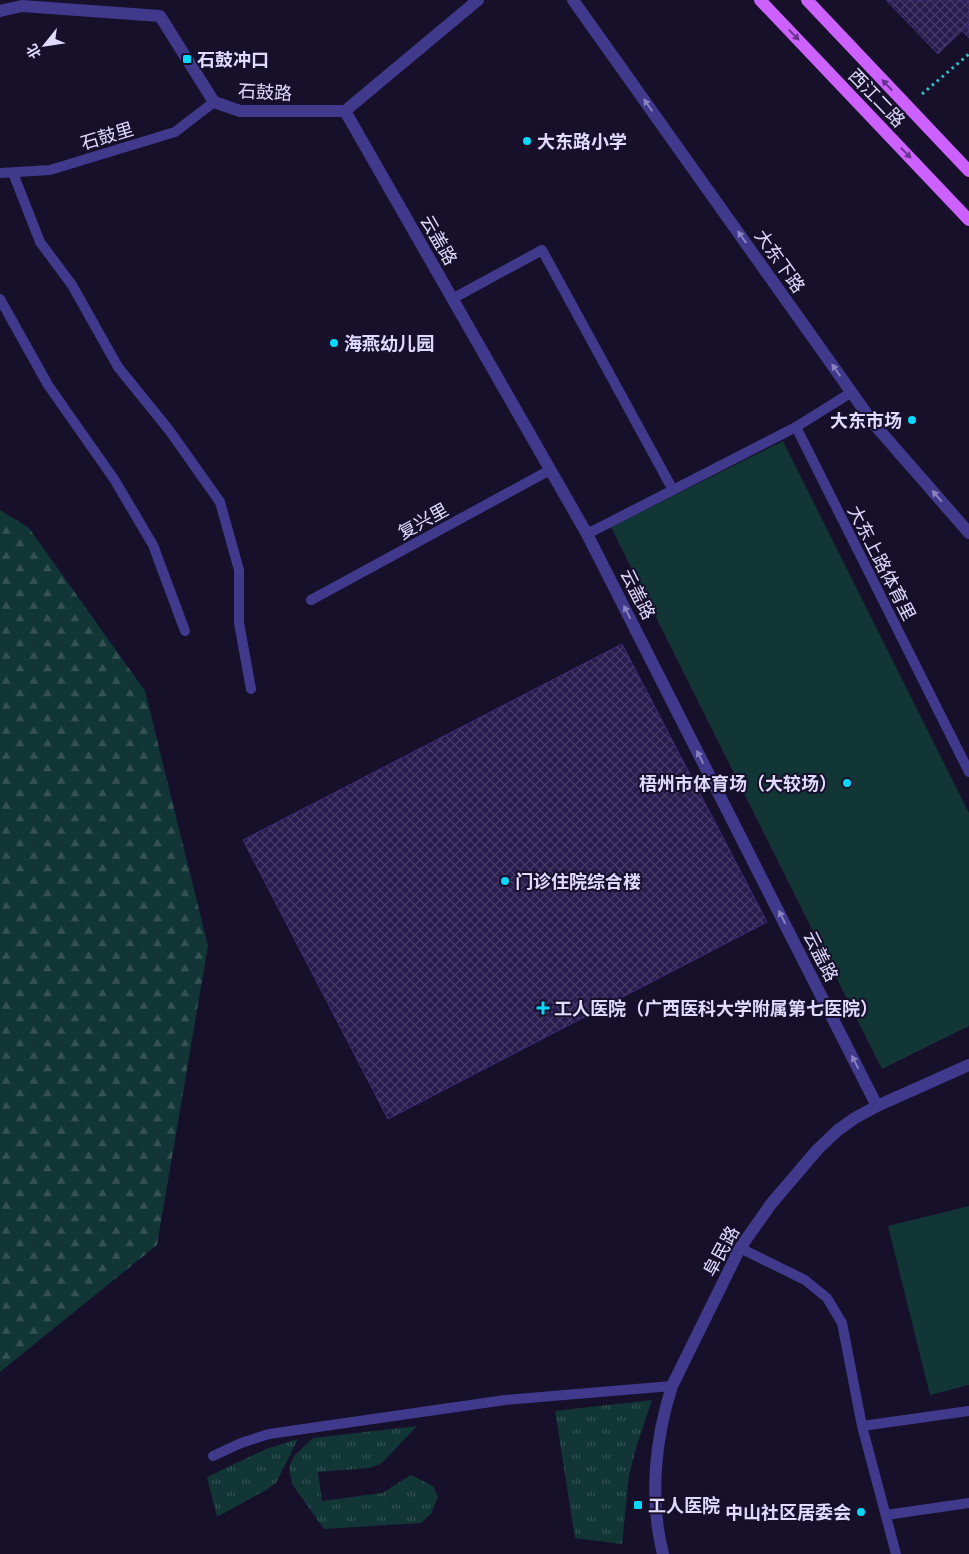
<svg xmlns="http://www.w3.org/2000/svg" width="969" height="1554" viewBox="0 0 969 1554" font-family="Poppins,'Noto Sans SC',sans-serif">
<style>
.grass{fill:url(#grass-tufts)}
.forest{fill:url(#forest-firs)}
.pitch{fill:#123536}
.building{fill:url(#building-cross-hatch);stroke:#402c7a}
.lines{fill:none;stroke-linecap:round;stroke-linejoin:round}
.path{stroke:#2bc2c2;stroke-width:3;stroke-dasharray:2.5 4;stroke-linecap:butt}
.service{stroke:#41398c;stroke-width:10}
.minor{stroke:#41398c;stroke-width:12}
.tertiary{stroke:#41398c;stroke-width:12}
.primary{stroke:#cd61ff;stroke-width:12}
.oneway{fill:#68348a}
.oneway2{fill:#8981c0}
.poi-dot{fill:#06d8ff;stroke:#16102b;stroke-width:2}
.labels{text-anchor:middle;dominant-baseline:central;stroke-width:4;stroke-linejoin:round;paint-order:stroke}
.poi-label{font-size:18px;font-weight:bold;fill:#e0daff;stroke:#16102b;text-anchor:start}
.street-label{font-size:18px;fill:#e0daff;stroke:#16102b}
</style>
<defs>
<pattern id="grass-tufts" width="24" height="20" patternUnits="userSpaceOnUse" patternTransform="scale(1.25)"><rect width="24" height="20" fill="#123536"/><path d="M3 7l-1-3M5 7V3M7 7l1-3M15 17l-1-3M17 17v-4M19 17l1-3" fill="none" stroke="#345254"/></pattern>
<pattern id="forest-firs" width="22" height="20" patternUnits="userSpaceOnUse" patternTransform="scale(1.25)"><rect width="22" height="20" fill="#123536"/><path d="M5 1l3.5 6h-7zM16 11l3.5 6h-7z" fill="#345254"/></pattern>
<pattern id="building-cross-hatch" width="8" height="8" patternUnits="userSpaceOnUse" patternTransform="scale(1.25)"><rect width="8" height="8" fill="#281b4d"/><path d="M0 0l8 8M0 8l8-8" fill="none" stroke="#473c68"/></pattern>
</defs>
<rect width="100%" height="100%" fill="#16102b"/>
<!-- grass -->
<g class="grass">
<path d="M652 1400 637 1445 629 1475 622 1544 575 1538 555 1411Z"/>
<path d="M417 1426 381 1464 369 1468 318 1472 322 1501 382 1493 411 1475 433 1486 438 1497 431 1514 421 1523 324 1529 292 1484 289 1467 294 1456 313 1438Z"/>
<path d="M298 1439 276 1483 266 1490 217 1517 207 1477 266 1449Z"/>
</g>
<!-- forest -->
<path class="forest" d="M0 510 29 528 145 691 208 946 157 1245 0 1372Z"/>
<!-- pitch -->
<g class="pitch">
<path d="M783 441 969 813V1026L882 1069 611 527Z"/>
<path d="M969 1206V1385L930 1395 888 1226Z"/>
</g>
<!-- building -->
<g class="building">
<path d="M886 0H969V24L938 54Z"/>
<path d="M969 24V38L962 31Z"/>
<path d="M622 644 767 922 388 1119 243 840Z"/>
</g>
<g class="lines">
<!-- path -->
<path class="path" d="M922 94 969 54"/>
<!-- service -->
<g class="service">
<path d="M0 173 50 170 175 132 214 102"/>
<path d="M13 173 40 242 72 285 118 367 169 430 220 502 239 570V623L251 689"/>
<path d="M0 299 48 385 114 479 153 545 185 631"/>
<path d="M452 299 542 250 673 490"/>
<path d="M796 427 969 772"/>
<path d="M587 534 796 427 852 392"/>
<path d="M311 600 550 470"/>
<path d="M740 1248 805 1280 827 1298 842 1323 862 1426 896 1554"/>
<path d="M862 1426 969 1411"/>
<path d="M213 1456 241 1443 269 1434 505 1400 672 1386"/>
<path d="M886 1515 969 1503"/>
</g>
<!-- minor -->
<g class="minor">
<path d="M573 0 874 424 969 533"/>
<path d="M0 11 22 6 160 16 214 102 240 111H345L478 0"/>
<path d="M345 111 587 534 877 1106"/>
</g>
<!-- tertiary -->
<path class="tertiary" d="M663 1554C649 1499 655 1439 672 1386L740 1248 771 1204 817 1150 838 1130 855 1118 877 1106 969 1065"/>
<!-- primary -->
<g class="primary">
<path d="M760 0 969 220"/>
<path d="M807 0 969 171"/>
</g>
</g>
<!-- one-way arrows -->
<defs><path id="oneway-solid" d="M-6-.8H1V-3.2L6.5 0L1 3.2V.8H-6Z" transform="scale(1.25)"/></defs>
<g class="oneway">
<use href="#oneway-solid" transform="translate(794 35) rotate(46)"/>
<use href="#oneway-solid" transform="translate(887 85) rotate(-133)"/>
<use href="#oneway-solid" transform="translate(906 153) rotate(46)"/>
</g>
<g class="oneway2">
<use href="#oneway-solid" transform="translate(648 105) rotate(-125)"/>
<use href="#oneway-solid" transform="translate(742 237) rotate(-125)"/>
<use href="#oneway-solid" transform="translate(836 370) rotate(-125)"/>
<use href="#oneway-solid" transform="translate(937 496) rotate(-131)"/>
<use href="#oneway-solid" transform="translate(627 612) rotate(-117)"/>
<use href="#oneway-solid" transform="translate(700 757) rotate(-117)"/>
<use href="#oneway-solid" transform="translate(782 917) rotate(-117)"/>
<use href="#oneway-solid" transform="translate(855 1062) rotate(-117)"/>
</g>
<!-- markers -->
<g class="poi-dot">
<rect x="182" y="54" width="10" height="10" rx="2.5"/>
<circle cx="527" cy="141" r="5"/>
<circle cx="334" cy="343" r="5"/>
<circle cx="912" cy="420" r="5"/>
<circle cx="847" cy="783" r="5"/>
<circle cx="505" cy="881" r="5"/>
<path d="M540.5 1000.5h5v5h5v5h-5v5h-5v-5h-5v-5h5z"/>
<rect x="633" y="1500" width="10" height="10" rx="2.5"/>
<circle cx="861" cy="1512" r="5"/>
</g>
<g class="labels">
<!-- poi labels -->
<g class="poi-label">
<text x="197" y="59">石鼓冲口</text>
<text x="537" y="141">大东路小学</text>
<text x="344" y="343">海燕幼儿园</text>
<text x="902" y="420" text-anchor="end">大东市场</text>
<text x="837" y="783" text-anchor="end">梧州市体育场（大较场）</text>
<text x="515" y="881">门诊住院综合楼</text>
<text x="554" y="1008">工人医院（广西医科大学附属第七医院）</text>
<text x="648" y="1505">工人医院</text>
<text x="851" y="1512" text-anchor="end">中山社区居委会</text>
</g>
<!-- street labels -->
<g class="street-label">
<text transform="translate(265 92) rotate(3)">石鼓路</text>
<text transform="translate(877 98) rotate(46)">西江二路</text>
<text transform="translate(107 136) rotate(-17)">石鼓里</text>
<text transform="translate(439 240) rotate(60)">云盖路</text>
<text transform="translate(780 261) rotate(55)">大东下路</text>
<text transform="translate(423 521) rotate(-29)">复兴里</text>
<text transform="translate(882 563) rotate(63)">大东上路体育里</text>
<text transform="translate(638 594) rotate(63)">云盖路</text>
<text transform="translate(821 956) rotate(63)">云盖路</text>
<text transform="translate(721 1251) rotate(-61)">阜民路</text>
</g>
</g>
<!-- north arrow -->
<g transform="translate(45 45) rotate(240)" stroke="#16102b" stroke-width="4" paint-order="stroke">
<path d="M0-4L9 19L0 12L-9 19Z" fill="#e0daff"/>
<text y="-8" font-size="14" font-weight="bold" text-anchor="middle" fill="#e0daff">北</text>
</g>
</svg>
